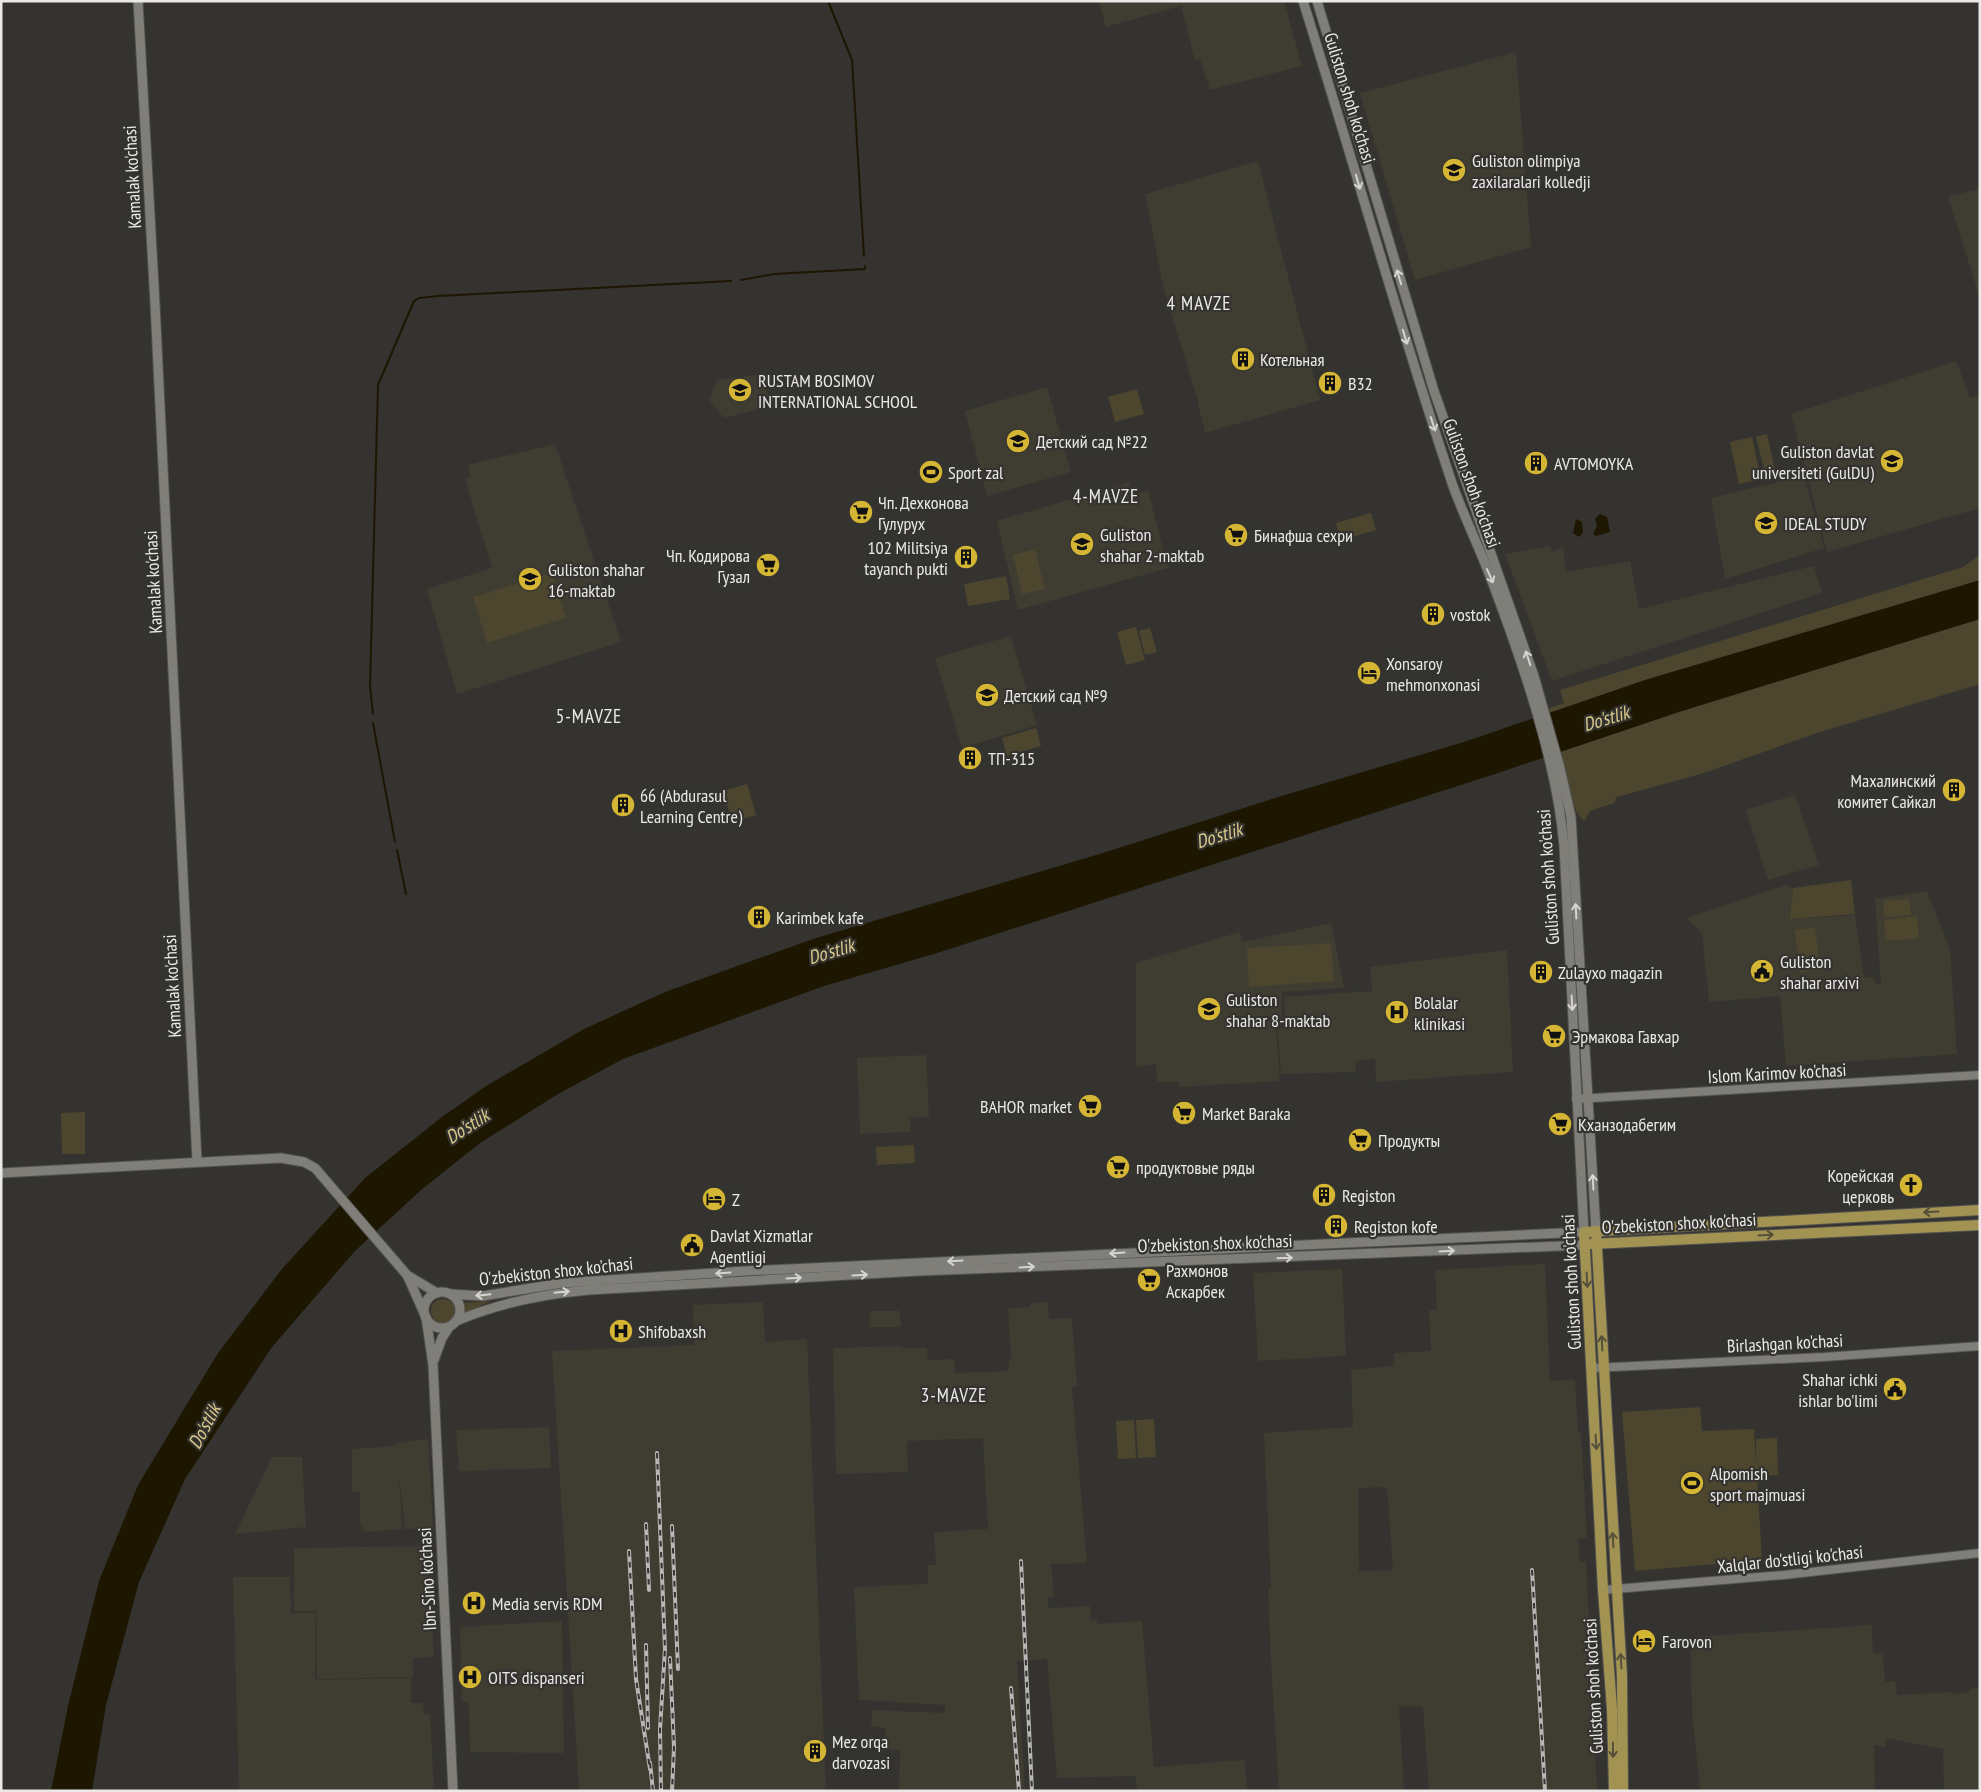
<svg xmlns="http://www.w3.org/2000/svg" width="1981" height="1792" viewBox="0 0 1981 1792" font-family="'PT Sans Narrow',sans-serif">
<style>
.built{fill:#3f3d32;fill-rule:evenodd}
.green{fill:#4d462e}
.water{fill:#1d1600}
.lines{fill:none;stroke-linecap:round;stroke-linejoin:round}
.stream{stroke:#1d1600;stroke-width:2}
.tertiary-casing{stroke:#52514d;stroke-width:10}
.secondary-casing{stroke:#52514d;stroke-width:11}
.primary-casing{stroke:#52514d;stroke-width:12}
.tertiary{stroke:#7f7e79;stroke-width:8}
.secondary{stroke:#7f7e79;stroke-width:9}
.primary{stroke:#a39353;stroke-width:10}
.rail-casing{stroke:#b8b7b5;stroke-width:4}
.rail{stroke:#34332f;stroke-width:2;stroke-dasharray:5.5;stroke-linecap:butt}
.oneway{stroke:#d5d4d1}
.oneway2{stroke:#55503a}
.labels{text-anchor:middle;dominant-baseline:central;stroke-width:4.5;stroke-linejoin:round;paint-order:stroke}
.street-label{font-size:18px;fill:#eae9e7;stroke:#34332f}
.poi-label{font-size:18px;fill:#eae9e7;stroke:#34332f;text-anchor:start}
.neighbourhood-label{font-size:19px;letter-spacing:1px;fill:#eae9e7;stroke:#34332f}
.water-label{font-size:19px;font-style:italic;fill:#dcca8c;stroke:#34332f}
</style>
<rect width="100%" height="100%" fill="#34332f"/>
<!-- built -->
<g class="built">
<path d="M1099 1H1284L1302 66 1210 90 1200 59 1195 60 1181 6 1106 27Z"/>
<path d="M1516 52 1531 247 1415 280 1360 93Z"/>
<path d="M1258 161 1320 400 1205 433 1197 398 1163 286 1145 194Z"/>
<path d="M1980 189V299L1948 196Z"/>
<path d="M1956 361 1970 398 1980 395V508L1827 552 1791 414Z"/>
<path d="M762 374 771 406 724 418 709 401 717 380Z"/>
<path d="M1047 387 1071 472 987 496 965 411Z"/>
<path d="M555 444 621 642 457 694 427 589 492 568 465 479 470 477 468 465Z"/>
<path d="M1804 476 1824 548 1725 579 1711 498Z"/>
<path d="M1129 482 1132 491H1136L1137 493 1148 491 1168 568 1018 610 997 521Z"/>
<path d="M1550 546 1552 552 1564 547 1565 572 1630 561 1639 609 1814 566 1822 593 1552 681 1505 554Z"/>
<path d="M1011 636 1037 725 962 748 935 658Z"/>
<path d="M1795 795 1819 865 1768 880 1746 810Z"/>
<path d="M1786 885 1793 888 1791 919 1855 915 1864 978 1874 977 1876 984 1881 985 1875 899 1927 891 1950 950 1957 1054 1786 1066 1780 996 1709 1002 1702 933 1687 918Z"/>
<path d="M1331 923 1344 988 1282 992V1026L1276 1027 1280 1081 1179 1087 1178 1082H1157L1156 1064 1136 1067V963L1240 932 1242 942Z"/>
<path d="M1507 950 1513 1072 1376 1082 1375 1059 1355 1061 1356 1072 1281 1074 1278 1029 1285 1028 1284 997 1372 991 1370 967Z"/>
<path d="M926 1055 929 1117 910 1118V1132L860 1134 857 1058Z"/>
<path d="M1545 1264 1550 1381 1575 1379 1578 1432H1581L1587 1538 1578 1539 1580 1562 1586 1561 1597 1791H1429L1423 1707 1399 1706 1404 1791H1279L1271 1663 1268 1588H1271L1264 1433 1353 1427 1351 1370 1394 1366V1353L1431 1351 1429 1310H1437L1435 1270ZM1387 1487 1393 1570 1359 1571 1358 1488Z"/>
<path d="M1342 1269 1346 1356 1258 1361 1253 1273Z"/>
<path d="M763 1302 765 1342 807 1339 826 1791H579L552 1351 694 1345 693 1305Z"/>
<path d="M1048 1302 1049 1319 1072 1318 1077 1387H1072L1087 1563 1051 1564 1054 1597H1048V1608L1090 1606 1091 1620 1097 1619V1624L1142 1621 1154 1767 1245 1760 1247 1791H1137L1136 1776 1057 1778 1047 1659 1017 1661 1025 1791H899L900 1750 883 1749 886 1728 871 1726 872 1710 944 1713 946 1705 859 1700 854 1587 928 1584V1565H936L934 1532 988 1529 983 1438 907 1441 908 1472 836 1474 833 1348 902 1346V1348H927L928 1360 954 1359 955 1373 1009 1371V1359L1011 1358 1008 1308 1030 1307V1303Z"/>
<path d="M870 1311H900L901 1327H869Z"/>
<path d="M549 1427 551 1468 459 1471 456 1430Z"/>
<path d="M428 1439 433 1528 405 1529 399 1472 402 1529 364 1532 360 1522V1492H352V1449L396 1446V1443Z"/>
<path d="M272 1457H302L306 1527 235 1534Z"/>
<path d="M428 1546 434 1657 413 1658V1677L317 1679 316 1611H294V1548Z"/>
<path d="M233 1577H290L291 1613H315V1680L411 1678V1703H423L424 1714H430L434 1791H239Z"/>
<path d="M562 1621 564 1753 470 1752 469 1702H462L460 1627Z"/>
<path d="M1872 1625 1873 1653H1883L1885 1682 1895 1681 1897 1695 1952 1692 1953 1694 1968 1693 1971 1689 1980 1688V1791H1944L1943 1749 1886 1738V1747L1874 1745 1875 1791H1700L1692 1713 1690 1637Z"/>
</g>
<!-- green -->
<g class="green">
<path d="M1137 389 1144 414 1115 422 1108 397Z"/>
<path d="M1767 434 1776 475 1766 477 1756 437Z"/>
<path d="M1752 437 1761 479 1739 484 1730 442Z"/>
<path d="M1371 513 1376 530 1341 540 1336 523Z"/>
<path d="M1035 549 1045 589 1022 594 1013 555Z"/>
<path d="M1980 555V684L1820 732 1704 773 1617 797 1614 803 1590 811 1584 821 1576 811 1547 709 1564 703 1560 690 1963 567Z"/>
<path d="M552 573 566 618 487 643 473 597Z"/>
<path d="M1006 576 1010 599 968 606 964 584Z"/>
<path d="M1136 627 1145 660 1126 665 1117 632Z"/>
<path d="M1150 628 1157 652 1145 655 1139 631Z"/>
<path d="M1036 728 1041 746 1007 756 1002 738Z"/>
<path d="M747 784 756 815 732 822 723 791Z"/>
<path d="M1851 880 1855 914 1790 919 1793 888Z"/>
<path d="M1909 899 1911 915 1884 917 1883 901Z"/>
<path d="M1917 916 1919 938 1886 941 1884 920Z"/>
<path d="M1815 927 1820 970 1800 972 1795 930Z"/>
<path d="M1331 943 1334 981 1249 987 1247 948Z"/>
<path d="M85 1112V1154H62L61 1113Z"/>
<path d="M914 1145 915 1163 877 1165 876 1147Z"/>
<circle cx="443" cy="1311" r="12"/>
<path d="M491 1301 464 1313 463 1303Z"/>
<path d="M1700 1407 1702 1431 1754 1429 1756 1464V1439L1777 1438 1778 1475 1757 1476 1762 1560 1635 1571 1622 1412Z"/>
<path d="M1154 1419 1156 1457 1138 1458 1136 1420Z"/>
<path d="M1134 1420 1136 1458 1118 1459 1116 1421Z"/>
</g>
<!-- water -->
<g class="water">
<path d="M1600 514 1607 517 1610 532 1596 536 1593 534 1597 526 1595 519Z"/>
<path d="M1576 519 1582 522 1583 532 1579 537 1573 533Z"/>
<path d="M1980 580V619L1679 712 1495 774 937 953 824 986 623 1059 558 1094 480 1143 421 1190 355 1251 272 1347 185 1479 139 1582 106 1705 92 1791H51L68 1706 99 1581 138 1485 218 1353 282 1269 365 1178 442 1117 486 1086 584 1029 665 992 816 938 1103 853 1275 798 1464 742 1645 680Z"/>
</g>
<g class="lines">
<!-- stream -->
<g class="stream">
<path d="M828 1 852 60 864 256"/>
<path d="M741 280 774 274 865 269V266"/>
<path d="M373 714 370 686 378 385 414 301 419 298 438 296 731 281"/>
<path d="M373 723 395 842"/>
<path d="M397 850 406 894"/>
</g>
<!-- tertiary casing -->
<g class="tertiary-casing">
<g id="tertiary">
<path d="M1576 1099 1980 1075"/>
<path d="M1592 1368 1824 1357 1980 1346"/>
<path d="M1603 1590 1784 1575 1980 1553"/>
</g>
</g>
<!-- secondary casing -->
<g class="secondary-casing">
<g id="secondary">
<path d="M138 1 155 304 197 1161"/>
<path d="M1317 1 1434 391 1534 676 1560 768 1571 817 1596 1231"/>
<path d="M1 1173 281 1158 304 1162 315 1168 407 1275 437 1293"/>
<path d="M408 1277 424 1313"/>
<circle cx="442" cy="1310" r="18"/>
<path d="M450 1294 483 1296 562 1283 745 1271 1584 1232 1564 846C1557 762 1523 664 1493 584 1481 551 1465 519 1453 486 1399 325 1354 163 1303 1"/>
<path d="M426 1317 433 1365 453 1791"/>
<path d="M456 1321C499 1303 543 1294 589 1290L919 1271 1585 1245"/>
<path d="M434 1360 442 1338 449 1327"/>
</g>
</g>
<!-- primary casing -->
<g class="primary-casing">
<g id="primary">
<path d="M1596 1231 1622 1676 1623 1791"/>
<path d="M1591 1244 1980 1225"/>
<path d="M1614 1791 1612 1709 1603 1590 1584 1232 1980 1210"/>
</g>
</g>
<!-- tertiary -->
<use href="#tertiary" class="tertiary"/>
<!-- secondary -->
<use href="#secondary" class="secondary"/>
<!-- primary -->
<use href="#primary" class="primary"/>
<!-- rail casing -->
<g class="rail-casing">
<g id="rail">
<path d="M657 1453 665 1649 660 1729 661 1791"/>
<path d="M646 1524 649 1590"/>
<path d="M672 1526 678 1669"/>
<path d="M629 1551 636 1679 650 1769"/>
<path d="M1021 1561 1032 1791"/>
<path d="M1532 1570 1545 1791"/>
<path d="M646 1645 648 1728"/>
<path d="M670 1658 674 1747 672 1791"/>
<path d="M1011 1688 1019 1791"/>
<path d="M650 1763 653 1791"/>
</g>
</g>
<!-- rail -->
<use href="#rail" class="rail"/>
</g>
<!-- one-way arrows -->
<defs><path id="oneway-shaft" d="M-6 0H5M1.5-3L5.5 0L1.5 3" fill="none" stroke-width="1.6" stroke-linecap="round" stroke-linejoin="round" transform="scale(1.25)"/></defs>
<g class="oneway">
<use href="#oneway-shaft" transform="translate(1358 182) rotate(74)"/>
<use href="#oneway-shaft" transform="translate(1399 277) rotate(-107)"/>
<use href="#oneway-shaft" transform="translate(1405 337) rotate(73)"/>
<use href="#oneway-shaft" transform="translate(1433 424) rotate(72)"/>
<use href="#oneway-shaft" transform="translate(1490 576) rotate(66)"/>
<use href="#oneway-shaft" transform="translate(1528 658) rotate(-108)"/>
<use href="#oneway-shaft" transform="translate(1576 911) rotate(-93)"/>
<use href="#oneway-shaft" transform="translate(1572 1003) rotate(87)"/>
<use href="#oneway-shaft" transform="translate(1593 1182) rotate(-93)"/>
<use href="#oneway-shaft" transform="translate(1447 1251) rotate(-3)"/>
<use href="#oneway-shaft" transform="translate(1117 1253) rotate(176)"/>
<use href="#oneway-shaft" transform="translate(1285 1258) rotate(-2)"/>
<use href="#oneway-shaft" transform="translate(955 1261) rotate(177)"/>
<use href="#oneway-shaft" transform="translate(1027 1267) rotate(-3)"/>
<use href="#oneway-shaft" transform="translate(723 1273) rotate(176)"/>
<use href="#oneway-shaft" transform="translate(860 1275) rotate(-3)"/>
<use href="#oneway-shaft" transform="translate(794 1278) rotate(-3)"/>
<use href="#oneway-shaft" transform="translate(562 1292) rotate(-6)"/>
<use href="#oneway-shaft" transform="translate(483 1295) rotate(174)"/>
</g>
<g class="oneway2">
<use href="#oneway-shaft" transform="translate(1931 1212) rotate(177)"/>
<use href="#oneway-shaft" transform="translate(1766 1235) rotate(-3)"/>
<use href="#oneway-shaft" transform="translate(1587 1280) rotate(87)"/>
<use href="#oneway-shaft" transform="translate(1602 1343) rotate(-93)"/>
<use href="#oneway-shaft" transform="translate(1596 1442) rotate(87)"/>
<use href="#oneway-shaft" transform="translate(1613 1540) rotate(-93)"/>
<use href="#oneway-shaft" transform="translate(1621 1661) rotate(-94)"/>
<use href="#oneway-shaft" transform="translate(1613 1750) rotate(89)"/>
</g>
<!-- icons -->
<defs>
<g id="university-disc" transform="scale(1.25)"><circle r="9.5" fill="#d5b534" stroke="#34332f"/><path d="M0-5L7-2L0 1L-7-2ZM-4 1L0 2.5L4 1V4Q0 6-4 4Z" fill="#111"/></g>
<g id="building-disc" transform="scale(1.25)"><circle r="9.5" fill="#d5b534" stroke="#34332f"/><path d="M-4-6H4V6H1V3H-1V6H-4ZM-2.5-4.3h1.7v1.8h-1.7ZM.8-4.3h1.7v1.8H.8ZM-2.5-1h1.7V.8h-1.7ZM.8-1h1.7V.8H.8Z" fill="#111"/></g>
<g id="school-disc" transform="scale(1.25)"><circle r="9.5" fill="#d5b534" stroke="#34332f"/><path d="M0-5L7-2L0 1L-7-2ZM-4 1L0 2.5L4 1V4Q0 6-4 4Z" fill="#111"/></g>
<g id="stadium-disc" transform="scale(1.25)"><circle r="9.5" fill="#d5b534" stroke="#34332f"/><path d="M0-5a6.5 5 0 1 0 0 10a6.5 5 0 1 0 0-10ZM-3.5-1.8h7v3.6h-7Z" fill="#111"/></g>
<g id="supermarket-disc" transform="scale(1.25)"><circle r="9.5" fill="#d5b534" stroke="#34332f"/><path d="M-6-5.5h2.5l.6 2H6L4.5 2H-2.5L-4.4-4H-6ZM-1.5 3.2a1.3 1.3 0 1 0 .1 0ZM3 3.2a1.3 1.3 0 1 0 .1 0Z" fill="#111"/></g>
<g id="hotel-disc" transform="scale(1.25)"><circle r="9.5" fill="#d5b534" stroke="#34332f"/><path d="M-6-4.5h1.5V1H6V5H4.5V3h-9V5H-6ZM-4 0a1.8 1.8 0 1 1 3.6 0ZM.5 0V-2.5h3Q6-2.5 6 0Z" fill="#111"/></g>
<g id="civic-disc" transform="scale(1.25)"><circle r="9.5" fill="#d5b534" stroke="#34332f"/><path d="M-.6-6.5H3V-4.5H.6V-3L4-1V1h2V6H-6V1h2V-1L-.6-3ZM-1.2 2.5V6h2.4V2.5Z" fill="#111"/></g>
<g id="hospital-disc" transform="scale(1.25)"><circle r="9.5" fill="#d5b534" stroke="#34332f"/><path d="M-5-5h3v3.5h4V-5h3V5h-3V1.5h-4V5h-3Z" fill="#111"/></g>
<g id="church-disc" transform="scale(1.25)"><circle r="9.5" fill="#d5b534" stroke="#34332f"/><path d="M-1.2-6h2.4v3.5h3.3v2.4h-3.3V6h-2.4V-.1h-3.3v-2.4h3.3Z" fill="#111"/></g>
</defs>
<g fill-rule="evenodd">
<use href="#university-disc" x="1454" y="170"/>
<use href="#building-disc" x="1243" y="359"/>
<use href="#building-disc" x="1330" y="383"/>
<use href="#school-disc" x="740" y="390"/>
<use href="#school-disc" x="1018" y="441"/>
<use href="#university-disc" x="1892" y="461"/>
<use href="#building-disc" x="1536" y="463"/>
<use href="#stadium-disc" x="931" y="472"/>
<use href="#supermarket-disc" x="861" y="512"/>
<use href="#school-disc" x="1766" y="523"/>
<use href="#supermarket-disc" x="1236" y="535"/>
<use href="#school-disc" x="1082" y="544"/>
<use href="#building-disc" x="966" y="557"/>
<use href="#supermarket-disc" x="768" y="565"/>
<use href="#school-disc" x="530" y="579"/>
<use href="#building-disc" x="1433" y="614"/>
<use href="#hotel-disc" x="1369" y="673"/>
<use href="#school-disc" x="987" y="695"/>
<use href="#building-disc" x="970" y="758"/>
<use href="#building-disc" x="1954" y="790"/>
<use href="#building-disc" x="623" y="805"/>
<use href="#building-disc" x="759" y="917"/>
<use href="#civic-disc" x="1762" y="971"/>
<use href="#building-disc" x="1541" y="972"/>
<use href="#school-disc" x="1209" y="1009"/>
<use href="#hospital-disc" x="1397" y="1012"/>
<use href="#supermarket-disc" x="1554" y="1036"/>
<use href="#supermarket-disc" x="1090" y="1106"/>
<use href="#supermarket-disc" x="1184" y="1113"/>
<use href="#supermarket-disc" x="1560" y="1124"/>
<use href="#supermarket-disc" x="1360" y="1140"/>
<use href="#supermarket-disc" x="1118" y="1167"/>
<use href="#church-disc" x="1911" y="1185"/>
<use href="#building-disc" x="1324" y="1195"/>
<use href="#hotel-disc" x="714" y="1199"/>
<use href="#building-disc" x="1336" y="1226"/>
<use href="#civic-disc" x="692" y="1245"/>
<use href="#supermarket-disc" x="1149" y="1280"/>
<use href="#hospital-disc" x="621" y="1331"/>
<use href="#civic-disc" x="1895" y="1389"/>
<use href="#stadium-disc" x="1692" y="1483"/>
<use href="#hospital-disc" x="474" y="1603"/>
<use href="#hotel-disc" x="1644" y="1641"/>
<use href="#hospital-disc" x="470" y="1677"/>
<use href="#building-disc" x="815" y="1751"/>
</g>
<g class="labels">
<!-- street labels -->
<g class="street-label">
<text transform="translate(1350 98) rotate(73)">Guliston shoh ko'chasi</text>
<text transform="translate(132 177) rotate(-93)">Kamalak ko'chasi</text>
<text transform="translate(1472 483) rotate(70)">Guliston shoh ko'chasi</text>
<text transform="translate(153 582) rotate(-93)">Kamalak ko'chasi</text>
<text transform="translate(1548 877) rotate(-94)">Guliston shoh ko'chasi</text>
<text transform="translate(172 986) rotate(-93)">Kamalak ko'chasi</text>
<text transform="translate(1777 1073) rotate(-3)">Islom Karimov ko'chasi</text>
<text transform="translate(1679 1223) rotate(-3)">O'zbekiston shox ko'chasi</text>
<text transform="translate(1215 1243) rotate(-2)">O'zbekiston shox ko'chasi</text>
<text transform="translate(556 1271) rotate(-6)">O'zbekiston shox ko'chasi</text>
<text transform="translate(1571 1282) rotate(-93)">Guliston shoh ko'chasi</text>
<text transform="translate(1785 1343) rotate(-3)">Birlashgan ko'chasi</text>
<text transform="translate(1790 1559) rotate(-6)">Xalqlar do'stligi ko'chasi</text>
<text transform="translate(427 1579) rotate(-93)">Ibn-Sino ko'chasi</text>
<text transform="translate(1593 1686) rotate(-93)">Guliston shoh ko'chasi</text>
</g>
<!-- poi labels -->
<g class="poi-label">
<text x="1472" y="160">Guliston olimpiya<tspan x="1472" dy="21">zaxilaralari kolledji</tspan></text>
<text x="1260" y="359">Котельная</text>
<text x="758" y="380">RUSTAM BOSIMOV<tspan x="758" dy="21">INTERNATIONAL SCHOOL</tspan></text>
<text x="1348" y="383">B32</text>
<text x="1036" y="441">Детский сад №22</text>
<text x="1874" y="451" text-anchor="end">Guliston davlat<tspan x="1874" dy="21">universiteti (GulDU)</tspan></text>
<text x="1554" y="463">AVTOMOYKA</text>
<text x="948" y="472">Sport zal</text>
<text x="878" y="502">Чп. Дехконова<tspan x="878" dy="21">Гулурух</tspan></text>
<text x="1784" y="523">IDEAL STUDY</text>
<text x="1100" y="534">Guliston<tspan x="1100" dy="21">shahar 2-maktab</tspan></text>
<text x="1254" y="535">Бинафша сехри</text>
<text x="948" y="547" text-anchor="end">102 Militsiya<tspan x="948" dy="21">tayanch pukti</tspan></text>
<text x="750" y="555" text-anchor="end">Чп. Кодирова<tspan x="750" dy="21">Гузал</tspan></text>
<text x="548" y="569">Guliston shahar<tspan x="548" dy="21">16-maktab</tspan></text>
<text x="1450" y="614">vostok</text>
<text x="1386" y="663">Xonsaroy<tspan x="1386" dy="21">mehmonxonasi</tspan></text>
<text x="1004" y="695">Детский сад №9</text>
<text x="988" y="758">ТП-315</text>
<text x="1936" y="780" text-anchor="end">Махалинский<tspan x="1936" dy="21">комитет Сайкал</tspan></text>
<text x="640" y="795">66 (Abdurasul<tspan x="640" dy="21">Learning Centre)</tspan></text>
<text x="776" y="917">Karimbek kafe</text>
<text x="1780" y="961">Guliston<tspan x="1780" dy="21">shahar arxivi</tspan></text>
<text x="1558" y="972">Zulayxo magazin</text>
<text x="1226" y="999">Guliston<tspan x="1226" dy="21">shahar 8-maktab</tspan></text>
<text x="1414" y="1002">Bolalar<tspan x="1414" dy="21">klinikasi</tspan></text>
<text x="1572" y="1036">Эрмакова Гавхар</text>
<text x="1072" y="1106" text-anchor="end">BAHOR market</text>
<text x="1202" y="1113">Market Baraka</text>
<text x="1578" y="1124">Кханзодабегим</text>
<text x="1378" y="1140">Продукты</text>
<text x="1136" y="1167">продуктовые ряды</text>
<text x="1894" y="1175" text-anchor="end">Корейская<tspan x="1894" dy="21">церковь</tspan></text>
<text x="1342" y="1195">Registon</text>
<text x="732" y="1199">Z</text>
<text x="1354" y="1226">Registon kofe</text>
<text x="710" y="1235">Davlat Xizmatlar<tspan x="710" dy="21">Agentligi</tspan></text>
<text x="1166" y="1270">Рахмонов<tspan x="1166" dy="21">Аскарбек</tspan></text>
<text x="638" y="1331">Shifobaxsh</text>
<text x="1878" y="1379" text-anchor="end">Shahar ichki<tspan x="1878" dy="21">ishlar bo'limi</tspan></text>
<text x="1710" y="1473">Alpomish<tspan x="1710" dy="21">sport majmuasi</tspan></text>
<text x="492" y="1603">Media servis RDM</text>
<text x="1662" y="1641">Farovon</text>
<text x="488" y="1677">OITS dispanseri</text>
<text x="832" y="1741">Mez orqa<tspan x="832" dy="21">darvozasi</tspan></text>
</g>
<!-- neighbourhood labels -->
<g class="neighbourhood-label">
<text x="1199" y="303">4 MAVZE</text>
<text x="1106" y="496">4-MAVZE</text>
<text x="589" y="716">5-MAVZE</text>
<text x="954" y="1395">3-MAVZE</text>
</g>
<!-- water labels -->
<g class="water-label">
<text transform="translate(1606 718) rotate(-17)">Do'stlik</text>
<text transform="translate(1219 835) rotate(-17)">Do'stlik</text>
<text transform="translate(831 951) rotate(-17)">Do'stlik</text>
<text transform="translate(467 1126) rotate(-33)">Do'stlik</text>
<text transform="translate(204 1426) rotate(-62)">Do'stlik</text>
</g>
</g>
<!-- border -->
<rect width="1981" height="1792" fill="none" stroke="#eae9e7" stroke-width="5"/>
</svg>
